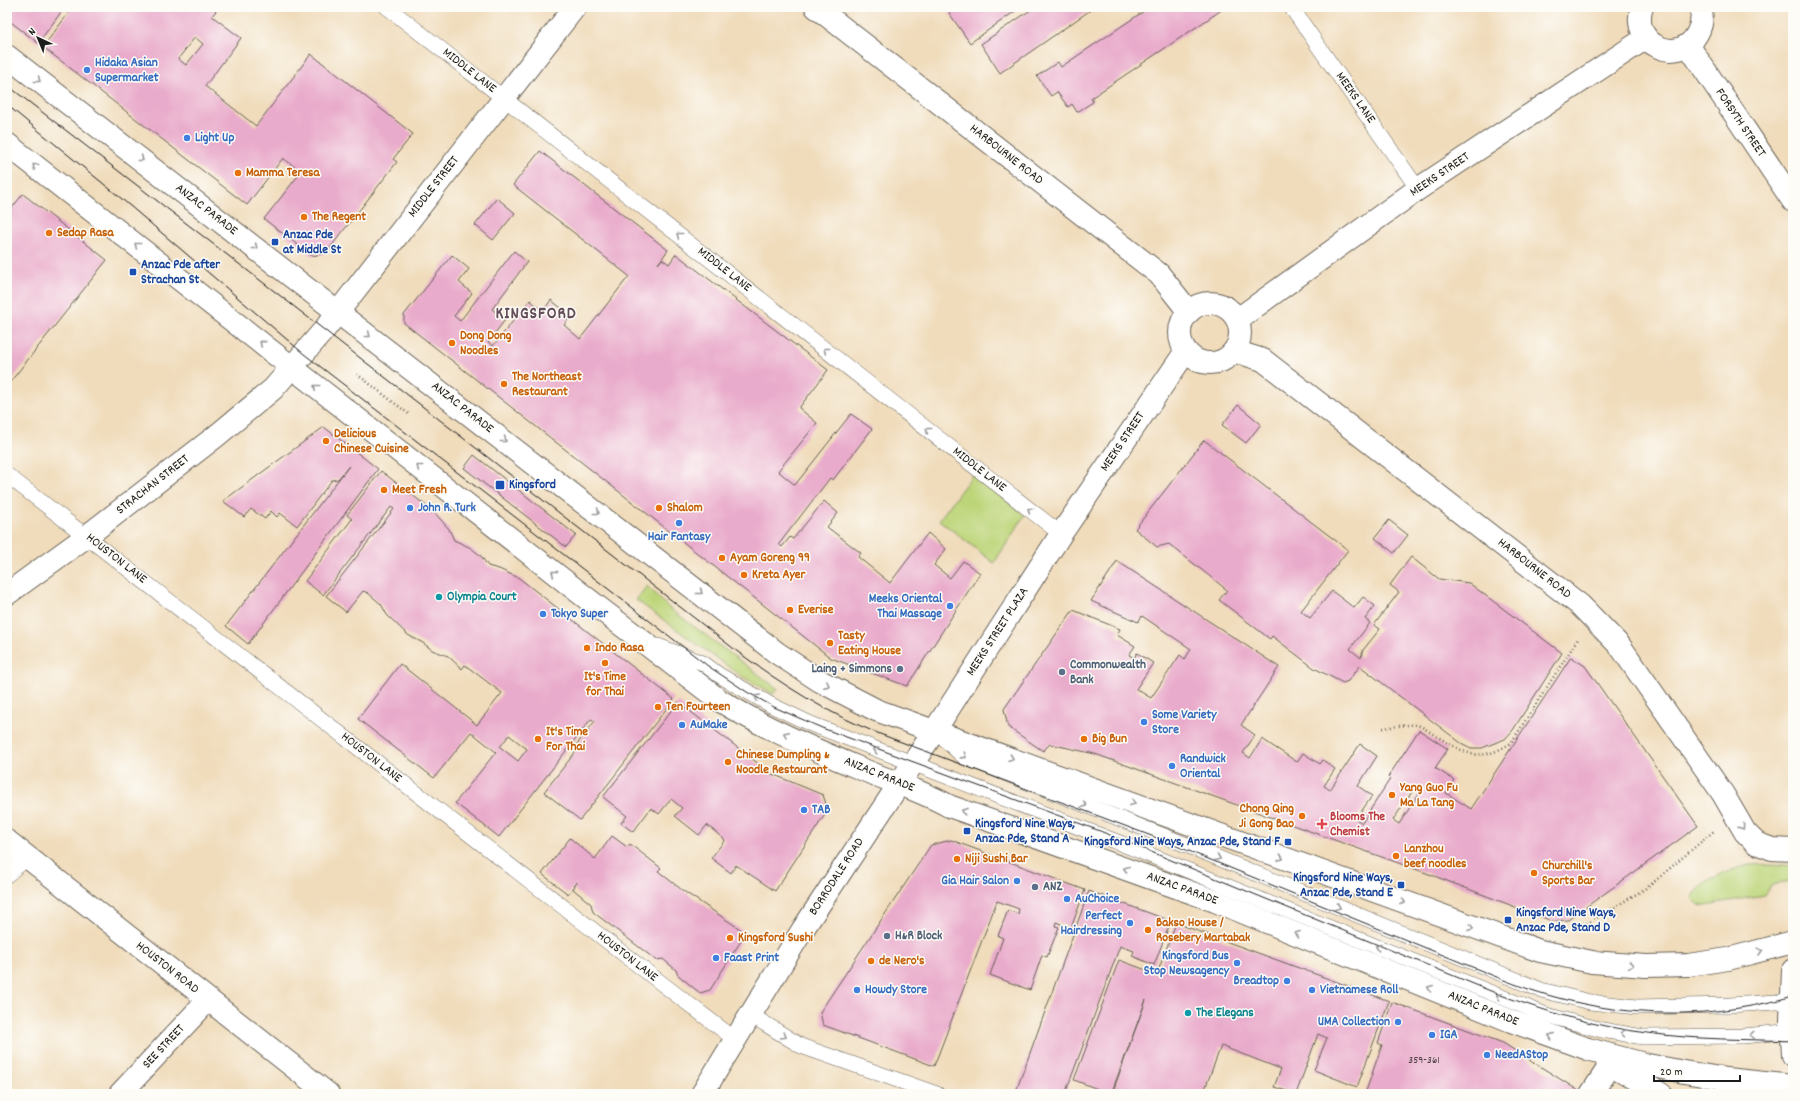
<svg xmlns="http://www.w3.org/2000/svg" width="1800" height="1101" viewBox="0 0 1800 1101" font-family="Dekko,sans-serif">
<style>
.green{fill:#bdd579;stroke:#6c784a}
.building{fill:#e9abcb;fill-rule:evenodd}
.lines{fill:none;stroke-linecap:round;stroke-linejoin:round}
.lane-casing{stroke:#665f54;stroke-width:16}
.street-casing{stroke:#665f54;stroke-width:24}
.secondary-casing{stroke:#665f54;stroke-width:24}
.primary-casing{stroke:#665f54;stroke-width:24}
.path{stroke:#665f54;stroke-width:2.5;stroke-dasharray:1 3;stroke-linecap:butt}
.lane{stroke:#fff;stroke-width:15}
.street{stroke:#fff;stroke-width:22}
.secondary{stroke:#fff;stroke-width:22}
.primary{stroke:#fff;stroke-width:22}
.tram{stroke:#1c1c1c;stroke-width:1}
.oneway{stroke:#999}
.shop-dot{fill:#3f7fe0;stroke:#fdfcf7;stroke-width:1.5}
.food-dot{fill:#e8710a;stroke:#fdfcf7;stroke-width:1.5}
.transit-dot{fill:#1a4fb4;stroke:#fdfcf7;stroke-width:1.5}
.culture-dot{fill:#0f9aa8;stroke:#fdfcf7;stroke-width:1.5}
.service-dot{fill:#5c6f8a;stroke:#fdfcf7;stroke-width:1.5}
.health-dot{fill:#e0444e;stroke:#fdfcf7;stroke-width:1.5}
.labels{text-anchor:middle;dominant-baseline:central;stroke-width:3;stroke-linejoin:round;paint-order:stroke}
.number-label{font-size:11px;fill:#4f4048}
.shop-label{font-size:13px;font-weight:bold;fill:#366cbe;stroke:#fdfcf7;text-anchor:start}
.street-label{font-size:13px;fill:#1c1c1c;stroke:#fdfcf7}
.food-label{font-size:13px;font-weight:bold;fill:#c56008;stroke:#fdfcf7;text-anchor:start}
.transit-label{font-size:13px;font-weight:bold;fill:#164399;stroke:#fdfcf7;text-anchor:start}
.culture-label{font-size:13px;font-weight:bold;fill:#0d838f;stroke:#fdfcf7;text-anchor:start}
.service-label{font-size:13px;font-weight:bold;fill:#4e5e75;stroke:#fdfcf7;text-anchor:start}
.health-label{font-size:13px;font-weight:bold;fill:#be3a42;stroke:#fdfcf7;text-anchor:start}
.district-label{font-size:17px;font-weight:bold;letter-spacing:1px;fill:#644e59;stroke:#fdfcf7}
</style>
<rect width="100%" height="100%" fill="#fdfcf7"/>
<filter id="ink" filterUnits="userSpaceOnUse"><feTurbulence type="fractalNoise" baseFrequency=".025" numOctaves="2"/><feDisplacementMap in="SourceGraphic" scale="8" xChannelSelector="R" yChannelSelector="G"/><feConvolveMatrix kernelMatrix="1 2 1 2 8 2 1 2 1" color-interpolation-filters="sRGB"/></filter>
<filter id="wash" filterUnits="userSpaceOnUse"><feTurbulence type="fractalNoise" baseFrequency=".012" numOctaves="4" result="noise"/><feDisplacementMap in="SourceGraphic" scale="16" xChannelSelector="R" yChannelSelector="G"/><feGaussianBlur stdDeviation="0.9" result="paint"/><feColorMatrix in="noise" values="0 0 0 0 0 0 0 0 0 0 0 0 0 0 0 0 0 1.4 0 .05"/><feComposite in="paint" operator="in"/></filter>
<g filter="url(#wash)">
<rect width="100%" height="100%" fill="#f0dcbb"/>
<!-- green -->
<g class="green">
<path d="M973 474 1025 515 994 563 939 520Z"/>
<path d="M647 586 669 608 778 689 773 694 741 676 636 600Z"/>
<path d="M1772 864 1793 866V875L1791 882 1772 885 1765 895 1699 906 1692 899C1698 882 1733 868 1750 865 1757 864 1765 865 1772 864Z"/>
</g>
<g id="blocks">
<!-- building -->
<g class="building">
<path d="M7 7H65L38 43 7 19Z"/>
<path d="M73 7H219L212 16 241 38 205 86 256 126 311 54 413 134 393 159 397 162 326 253 312 256 264 219 301 172 283 158 247 205 43 47ZM195 37 203 44 186 65 178 59Z"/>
<path d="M957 7H1021L970 43 949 13Z"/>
<path d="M1035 7H1095L1000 73 981 44Z"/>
<path d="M1150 7H1226L1091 98 1093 102 1077 112 1072 104 1068 107 1057 92 1051 96 1037 76 1058 62 1061 67Z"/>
<path d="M540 151 668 250 658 264 662 259 669 264 676 254 828 370 799 408 817 423 778 471 795 485 851 414 872 429 833 480 830 478 779 544 782 547 790 537 793 539 824 501 838 513 827 527 861 553 858 557 890 583 928 533 946 549 934 565 950 578 963 561 980 573 907 686 831 658 404 323V315L452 255 469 269 459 282 472 293 454 316 460 321 514 251 527 262 492 309 505 320 488 342 493 346 530 300 543 311 551 300 571 316 564 325 580 339 629 276 513 185Z"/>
<path d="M23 194 107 260 7 386V214Z"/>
<path d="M497 198 515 213 493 240 475 225Z"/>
<path d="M1238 405 1261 424 1246 443 1222 425Z"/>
<path d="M324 427 378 469 248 644 226 626 349 466 338 479 332 480 297 526 280 513 277 517 271 511 265 519 251 509 244 517 223 501Z"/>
<path d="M1204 440 1348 550 1301 611 1310 618 1332 591 1354 608 1363 597 1375 606 1365 619 1370 623 1350 649 1361 658 1363 650 1380 629 1374 625 1399 592 1390 585 1411 557 1439 579 1469 583 1562 653 1513 730 1505 739 1482 748H1471L1461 743 1360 666 1348 681 1343 683 1314 668 1272 636 1270 639 1219 600 1227 590 1169 544 1157 547 1135 529Z"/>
<path d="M474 455 576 535 566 547 464 468Z"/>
<path d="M381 471 433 511 449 529 454 540 471 548 481 556 488 566 499 569 519 578 674 699 580 820 544 792 577 750 574 748 595 721 591 719 499 837 455 803 496 752 471 732 434 778 358 719 400 664 477 725 502 693 465 665 462 669 448 656 432 650 423 643 408 635 387 615 381 604 368 593 363 591 346 612 326 596 394 509 391 507 323 595 305 581 352 519 347 515ZM509 735 527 749 518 761 500 747Z"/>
<path d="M1389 520 1408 535 1394 553 1375 538Z"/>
<path d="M1117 561 1279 667 1241 725 1255 735 1243 753 1250 758 1262 739 1297 762 1303 753 1320 764 1323 760 1335 769 1324 786 1330 790 1360 744 1377 756 1358 786 1372 796 1356 819 1362 823 1390 779 1388 777 1419 730 1448 749 1435 768 1454 780 1446 793 1471 809 1571 657 1585 666 1698 826 1568 920 1552 921 1429 874 1095 754 1050 744 1043 751 1008 727 1004 709 1073 610 1120 629 1117 635 1135 646 1129 655 1134 658 1137 653 1153 663 1136 689 1151 698 1180 655 1185 659 1191 649 1142 616 1138 622 1091 601ZM1414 789 1420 792 1399 824 1393 820Z"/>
<path d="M678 702 772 774 823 795 828 810 775 891 736 865 731 873 711 858 725 840 707 825 699 835 675 816 682 808 671 799 659 814 651 808 633 832 621 823 627 816 603 797Z"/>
<path d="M612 836 627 847 630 844 661 868 658 871 682 890 746 933 710 990 700 993 678 975 676 970 663 959 656 960 593 912 591 904 573 889 577 882 568 894 542 874 570 838 595 859Z"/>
<path d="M951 840 1085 890 1071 928 1056 922 1055 926 1059 927 1047 957 1042 955 1030 990 990 975 1003 938 998 936 1008 910 1018 914 1019 909 997 901 934 1066 823 1025 820 1012 931 845Z"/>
<path d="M1089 891 1171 921 1154 965 1132 956 1134 951 1120 946 1065 1094H1015Z"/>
<path d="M1176 923 1389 1001 1357 1087 1314 1070 1327 1038 1318 1034 1296 1094 1274 1087 1281 1069 1221 1046 1203 1094H1112L1146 1000 1111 1094 1074 1080 1119 960 1157 974Z"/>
<path d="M1392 1002 1503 1043 1579 1091 1577 1094H1365L1382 1045 1378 1043Z"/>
</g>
</g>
</g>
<g filter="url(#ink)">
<use href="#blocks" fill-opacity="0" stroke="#665f54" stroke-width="1"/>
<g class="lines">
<!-- lane casing -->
<g class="lane-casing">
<g id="lane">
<path d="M387 7 1061 534"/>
<path d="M1291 7 1418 189"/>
<path d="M7 475 665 986 736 1040"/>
<path d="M658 646 703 663 719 675 771 705 811 724 1125 845 1546 1015 1602 1030 1643 1037 1744 1036 1793 1031"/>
<path d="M943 738 964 757 1179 842 1541 990 1590 1002 1637 1007 1730 1005 1793 1001"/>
<path d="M7 875 28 857"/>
<path d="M751 1015 801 1046 937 1094"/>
</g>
</g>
<!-- street casing -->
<g class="street-casing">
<g id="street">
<path d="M816 7 1159 274 1189 312"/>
<path d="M1642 7C1629 44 1679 67 1697 34 1702 25 1703 16 1700 7"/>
<path d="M1688 45 1793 201"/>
<circle cx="1210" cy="333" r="30"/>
<path d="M1238 319 1418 189 1646 38"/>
<path d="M1234 351 1263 360 1580 605 1620 646 1723 794 1745 832 1756 843 1772 849 1793 850"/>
<path d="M7 594 87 536 215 437 273 389 324 330 575 7"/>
<path d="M935 730 1061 534 1186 351"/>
<path d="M120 1094 208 1000"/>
<path d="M1591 1094 1611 1064"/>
</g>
</g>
<!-- secondary casing -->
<g class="secondary-casing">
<g id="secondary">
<path d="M7 841 328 1094"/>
<path d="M702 1094 803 929 935 730"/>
</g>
</g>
<!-- primary casing -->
<g class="primary-casing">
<g id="primary">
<path d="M7 56 777 653 820 681 876 710 1540 951 1592 962 1646 966 1688 965 1728 959 1793 942"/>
<path d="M7 144 585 597 719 700C760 726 813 749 859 768 889 781 920 790 949 806L1215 901 1511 1021 1588 1049 1648 1065 1684 1072 1726 1079 1793 1086"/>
<path d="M1793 970 1791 1020 1793 1055"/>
<path d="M1607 1062 1661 1094"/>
</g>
</g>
<!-- path -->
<g class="path">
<path d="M357 374 410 415"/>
<path d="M1383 728C1394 727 1407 724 1417 725 1422 726 1428 731 1433 734 1464 752 1477 765 1511 743L1578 639"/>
<path d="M1580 928 1648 887 1715 830"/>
</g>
<!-- lane -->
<use href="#lane" class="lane"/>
<!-- street -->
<use href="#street" class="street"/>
<!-- secondary -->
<use href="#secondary" class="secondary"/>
<!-- primary -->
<use href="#primary" class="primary"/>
<!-- tram -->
<g class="tram">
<path d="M7 85 287 301 738 652C783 685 828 714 880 734L1157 838 1504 980C1597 1017 1697 1024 1793 996"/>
<path d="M7 105 116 194 304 354 708 666 747 692 774 707 822 728 1100 831 1498 994C1547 1012 1596 1027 1648 1033 1696 1040 1745 1039 1793 1041"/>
</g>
</g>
<!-- one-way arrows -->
<defs><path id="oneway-chevron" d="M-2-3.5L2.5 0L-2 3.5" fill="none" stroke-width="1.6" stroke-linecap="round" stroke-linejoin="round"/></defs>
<g class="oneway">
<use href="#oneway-chevron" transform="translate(38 80) rotate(38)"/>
<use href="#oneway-chevron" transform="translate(141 159) rotate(38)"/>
<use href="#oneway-chevron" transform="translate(35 166) rotate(-142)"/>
<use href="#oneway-chevron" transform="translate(679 235) rotate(-142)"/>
<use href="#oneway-chevron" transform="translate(137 245) rotate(-142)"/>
<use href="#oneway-chevron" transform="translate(255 247) rotate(38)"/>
<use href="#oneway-chevron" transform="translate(368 335) rotate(38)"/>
<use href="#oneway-chevron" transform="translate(262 343) rotate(-140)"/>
<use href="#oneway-chevron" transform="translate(826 350) rotate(-142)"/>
<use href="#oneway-chevron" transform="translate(316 387) rotate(-142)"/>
<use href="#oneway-chevron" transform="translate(928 430) rotate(-142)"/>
<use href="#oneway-chevron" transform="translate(504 440) rotate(38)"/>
<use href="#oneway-chevron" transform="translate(419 467) rotate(-142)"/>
<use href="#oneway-chevron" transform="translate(1030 510) rotate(-142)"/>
<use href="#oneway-chevron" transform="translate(597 512) rotate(38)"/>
<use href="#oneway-chevron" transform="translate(554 573) rotate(-142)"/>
<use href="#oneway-chevron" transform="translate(700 592) rotate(38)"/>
<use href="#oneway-chevron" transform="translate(827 685) rotate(27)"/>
<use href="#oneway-chevron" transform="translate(757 697) rotate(-150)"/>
<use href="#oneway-chevron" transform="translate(786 734) rotate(-155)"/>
<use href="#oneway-chevron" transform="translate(876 750) rotate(-160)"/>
<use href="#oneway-chevron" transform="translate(964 756) rotate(33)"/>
<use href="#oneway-chevron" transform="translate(1011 758) rotate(20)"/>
<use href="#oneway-chevron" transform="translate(1133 803) rotate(20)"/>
<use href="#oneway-chevron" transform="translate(1084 805) rotate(22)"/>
<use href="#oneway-chevron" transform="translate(964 811) rotate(-160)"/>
<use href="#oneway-chevron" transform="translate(1742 827) rotate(56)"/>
<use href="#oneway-chevron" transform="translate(1218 858) rotate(22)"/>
<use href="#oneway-chevron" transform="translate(1281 858) rotate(20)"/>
<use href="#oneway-chevron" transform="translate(1126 869) rotate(-160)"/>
<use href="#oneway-chevron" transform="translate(1403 902) rotate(20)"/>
<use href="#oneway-chevron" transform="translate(1338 907) rotate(22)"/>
<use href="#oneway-chevron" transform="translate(1471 928) rotate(20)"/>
<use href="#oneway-chevron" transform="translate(1297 934) rotate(-158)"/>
<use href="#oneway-chevron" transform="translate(1378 947) rotate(-158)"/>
<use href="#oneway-chevron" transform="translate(1760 951) rotate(-15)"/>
<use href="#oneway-chevron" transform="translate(1631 965) rotate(4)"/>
<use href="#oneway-chevron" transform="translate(1430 988) rotate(-158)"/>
<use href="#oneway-chevron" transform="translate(1499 996) rotate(-158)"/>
<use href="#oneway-chevron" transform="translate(1623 1033) rotate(-170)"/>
<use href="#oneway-chevron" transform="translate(1752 1035) rotate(175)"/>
<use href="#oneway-chevron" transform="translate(784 1036) rotate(31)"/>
<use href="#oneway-chevron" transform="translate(1551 1036) rotate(-160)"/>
</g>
</g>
<!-- markers -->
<g class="shop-dot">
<circle cx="87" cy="70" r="4"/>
<circle cx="187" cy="138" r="4"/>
<circle cx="410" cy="508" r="4"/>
<circle cx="679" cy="523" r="4"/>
<circle cx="950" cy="606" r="4"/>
<circle cx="543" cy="614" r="4"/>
<circle cx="1144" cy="722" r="4"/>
<circle cx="682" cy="725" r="4"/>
<circle cx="1172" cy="766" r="4"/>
<circle cx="804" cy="810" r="4"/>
<circle cx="1017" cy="881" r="4"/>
<circle cx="1067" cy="899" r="4"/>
<circle cx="1130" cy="923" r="4"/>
<circle cx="716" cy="958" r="4"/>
<circle cx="1237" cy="963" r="4"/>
<circle cx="1287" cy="981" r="4"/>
<circle cx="857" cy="990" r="4"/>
<circle cx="1312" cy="990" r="4"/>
<circle cx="1398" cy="1022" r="4"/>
<circle cx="1432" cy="1035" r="4"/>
<circle cx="1487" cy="1055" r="4"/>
</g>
<g class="food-dot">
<circle cx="238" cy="173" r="4"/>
<circle cx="304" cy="217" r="4"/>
<circle cx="49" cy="233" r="4"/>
<circle cx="452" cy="343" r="4"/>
<circle cx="504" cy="384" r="4"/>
<circle cx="326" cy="441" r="4"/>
<circle cx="384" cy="490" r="4"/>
<circle cx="659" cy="508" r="4"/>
<circle cx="722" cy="558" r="4"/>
<circle cx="744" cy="575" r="4"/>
<circle cx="790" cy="610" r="4"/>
<circle cx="830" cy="643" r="4"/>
<circle cx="587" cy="648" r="4"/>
<circle cx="605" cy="663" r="4"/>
<circle cx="658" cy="707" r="4"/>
<circle cx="538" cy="739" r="4"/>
<circle cx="1084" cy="739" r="4"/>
<circle cx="728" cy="762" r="4"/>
<circle cx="1392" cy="795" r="4"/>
<circle cx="1302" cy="816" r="4"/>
<circle cx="1396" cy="856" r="4"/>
<circle cx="957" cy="859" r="4"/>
<circle cx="1534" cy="873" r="4"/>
<circle cx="1148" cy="930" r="4"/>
<circle cx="730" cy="938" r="4"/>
<circle cx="871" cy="961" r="4"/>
</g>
<g class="transit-dot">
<rect x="271" y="238" width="8" height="8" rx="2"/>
<rect x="129" y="268" width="8" height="8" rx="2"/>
<rect x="495" y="480" width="10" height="10" rx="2"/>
<rect x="963" y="827" width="8" height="8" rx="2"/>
<rect x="1284" y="838" width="8" height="8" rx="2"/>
<rect x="1397" y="881" width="8" height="8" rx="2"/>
<rect x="1504" y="916" width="8" height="8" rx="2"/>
</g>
<g class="culture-dot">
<circle cx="439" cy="597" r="4"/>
<circle cx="1188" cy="1013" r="4"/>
</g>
<g class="service-dot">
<circle cx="900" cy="669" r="4"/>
<circle cx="1062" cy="672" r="4"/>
<circle cx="1035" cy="887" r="4"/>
<circle cx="887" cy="936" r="4"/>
</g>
<path class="health-dot" d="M1320 818h4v4h4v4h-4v4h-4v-4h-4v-4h4z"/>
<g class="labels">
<!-- number labels -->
<g class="number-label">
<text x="1424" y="1061">359-361</text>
</g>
<!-- shop labels -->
<g class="shop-label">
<text x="95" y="63">Hidaka Asian<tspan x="95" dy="15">Supermarket</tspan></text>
<text x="195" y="138">Light Up</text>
<text x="418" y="508">John R. Turk</text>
<text x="679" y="537" text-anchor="middle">Hair Fantasy</text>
<text x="942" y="599" text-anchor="end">Meeks Oriental<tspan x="942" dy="15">Thai Massage</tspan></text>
<text x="551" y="614">Tokyo Super</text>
<text x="1152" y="715">Some Variety<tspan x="1152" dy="15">Store</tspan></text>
<text x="690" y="725">AuMake</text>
<text x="1180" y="759">Randwick<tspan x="1180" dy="15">Oriental</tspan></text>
<text x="812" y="810">TAB</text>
<text x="1009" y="881" text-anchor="end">Gia Hair Salon</text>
<text x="1075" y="899">AuChoice</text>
<text x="1122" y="916" text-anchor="end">Perfect<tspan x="1122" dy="15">Hairdressing</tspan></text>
<text x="1229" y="956" text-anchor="end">Kingsford Bus<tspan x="1229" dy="15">Stop Newsagency</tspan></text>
<text x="724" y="958">Faast Print</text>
<text x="1279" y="981" text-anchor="end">Breadtop</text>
<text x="865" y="990">Howdy Store</text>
<text x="1320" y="990">Vietnamese Roll</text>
<text x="1390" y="1022" text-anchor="end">UMA Collection</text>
<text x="1440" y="1035">IGA</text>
<text x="1495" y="1055">NeedAStop</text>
</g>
<!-- street labels -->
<g class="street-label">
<text transform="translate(469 71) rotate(38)">MIDDLE LANE</text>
<text transform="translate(1355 98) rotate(55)">MEEKS LANE</text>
<text transform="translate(1740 123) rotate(56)">FORSYTH STREET</text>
<text transform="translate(1006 155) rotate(38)">HARBOURNE ROAD</text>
<text transform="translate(1440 175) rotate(-34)">MEEKS STREET</text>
<text transform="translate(434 187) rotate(-52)">MIDDLE STREET</text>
<text transform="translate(206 210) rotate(38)">ANZAC PARADE</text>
<text transform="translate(724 270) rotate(38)">MIDDLE LANE</text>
<text transform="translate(462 408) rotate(38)">ANZAC PARADE</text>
<text transform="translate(1123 442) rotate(-56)">MEEKS STREET</text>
<text transform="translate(979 470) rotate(38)">MIDDLE LANE</text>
<text transform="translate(153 485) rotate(-38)">STRACHAN STREET</text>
<text transform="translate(116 559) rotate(38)">HOUSTON LANE</text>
<text transform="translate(1534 569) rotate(38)">HARBOURNE ROAD</text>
<text transform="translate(998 632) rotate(-57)">MEEKS STREET PLAZA</text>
<text transform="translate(371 758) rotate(38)">HOUSTON LANE</text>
<text transform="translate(879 775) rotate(22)">ANZAC PARADE</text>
<text transform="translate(837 877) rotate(-57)">BORRODALE ROAD</text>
<text transform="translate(1182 889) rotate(20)">ANZAC PARADE</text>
<text transform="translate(627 957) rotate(38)">HOUSTON LANE</text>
<text transform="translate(167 968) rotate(38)">HOUSTON ROAD</text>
<text transform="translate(1483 1009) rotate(22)">ANZAC PARADE</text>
<text transform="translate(164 1047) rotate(-47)">SEE STREET</text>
</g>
<!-- food labels -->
<g class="food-label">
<text x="246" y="173">Mamma Teresa</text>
<text x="312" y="217">The Regent</text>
<text x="57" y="233">Sedap Rasa</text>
<text x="460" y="336">Dong Dong<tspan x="460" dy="15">Noodles</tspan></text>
<text x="512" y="377">The Northeast<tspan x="512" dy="15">Restaurant</tspan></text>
<text x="334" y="434">Delicious<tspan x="334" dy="15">Chinese Cuisine</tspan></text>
<text x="392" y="490">Meet Fresh</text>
<text x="667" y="508">Shalom</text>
<text x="730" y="558">Ayam Goreng 99</text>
<text x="752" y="575">Kreta Ayer</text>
<text x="798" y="610">Everise</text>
<text x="838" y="636">Tasty<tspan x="838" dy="15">Eating House</tspan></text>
<text x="595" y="648">Indo Rasa</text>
<text x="605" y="677" text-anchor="middle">It's Time<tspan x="605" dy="15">for Thai</tspan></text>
<text x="666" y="707">Ten Fourteen</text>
<text x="546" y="732">It's Time<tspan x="546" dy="15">For Thai</tspan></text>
<text x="1092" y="739">Big Bun</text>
<text x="736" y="755">Chinese Dumpling &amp;<tspan x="736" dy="15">Noodle Restaurant</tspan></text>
<text x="1400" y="788">Yang Guo Fu<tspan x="1400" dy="15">Ma La Tang</tspan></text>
<text x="1294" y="809" text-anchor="end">Chong Qing<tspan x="1294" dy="15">Ji Gong Bao</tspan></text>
<text x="1404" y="849">Lanzhou<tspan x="1404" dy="15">beef noodles</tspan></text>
<text x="965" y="859">Niji Sushi Bar</text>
<text x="1542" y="866">Churchill's<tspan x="1542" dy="15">Sports Bar</tspan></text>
<text x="1156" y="923">Bakso House /<tspan x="1156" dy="15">Rosebery Martabak</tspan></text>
<text x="738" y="938">Kingsford Sushi</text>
<text x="879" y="961">de Nero's</text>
</g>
<!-- transit labels -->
<g class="transit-label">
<text x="283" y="235">Anzac Pde<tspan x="283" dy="15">at Middle St</tspan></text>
<text x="141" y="265">Anzac Pde after<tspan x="141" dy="15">Strachan St</tspan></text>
<text x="509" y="485">Kingsford</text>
<text x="975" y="824">Kingsford Nine Ways,<tspan x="975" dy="15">Anzac Pde, Stand A</tspan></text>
<text x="1280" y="842" text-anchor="end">Kingsford Nine Ways, Anzac Pde, Stand F</text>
<text x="1393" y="878" text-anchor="end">Kingsford Nine Ways,<tspan x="1393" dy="15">Anzac Pde, Stand E</tspan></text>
<text x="1516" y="913">Kingsford Nine Ways,<tspan x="1516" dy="15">Anzac Pde, Stand D</tspan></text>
</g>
<!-- culture labels -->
<g class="culture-label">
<text x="447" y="597">Olympia Court</text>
<text x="1196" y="1013">The Elegans</text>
</g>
<!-- service labels -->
<g class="service-label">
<text x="1070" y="665">Commonwealth<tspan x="1070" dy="15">Bank</tspan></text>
<text x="892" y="669" text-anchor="end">Laing + Simmons</text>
<text x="1043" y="887">ANZ</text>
<text x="895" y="936">H&amp;R Block</text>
</g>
<!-- health labels -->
<g class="health-label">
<text x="1330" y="817">Blooms The<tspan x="1330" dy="15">Chemist</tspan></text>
</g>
<!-- district labels -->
<g class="district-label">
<text x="536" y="315">KINGSFORD</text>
</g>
</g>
<!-- margin -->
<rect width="1800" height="1101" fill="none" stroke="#fdfcf7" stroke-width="24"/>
<!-- north arrow -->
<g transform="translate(38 38) rotate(316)" stroke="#fdfcf7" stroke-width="3" paint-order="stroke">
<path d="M0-3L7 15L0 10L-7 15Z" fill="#1c1c1c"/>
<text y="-6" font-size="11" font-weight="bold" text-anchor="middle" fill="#1c1c1c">N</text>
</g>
<!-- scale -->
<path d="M1654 1075v6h86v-6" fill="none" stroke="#1c1c1c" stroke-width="2"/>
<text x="1660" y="1075" font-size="12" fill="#1c1c1c" stroke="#fdfcf7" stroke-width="3" paint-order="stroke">20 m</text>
</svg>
